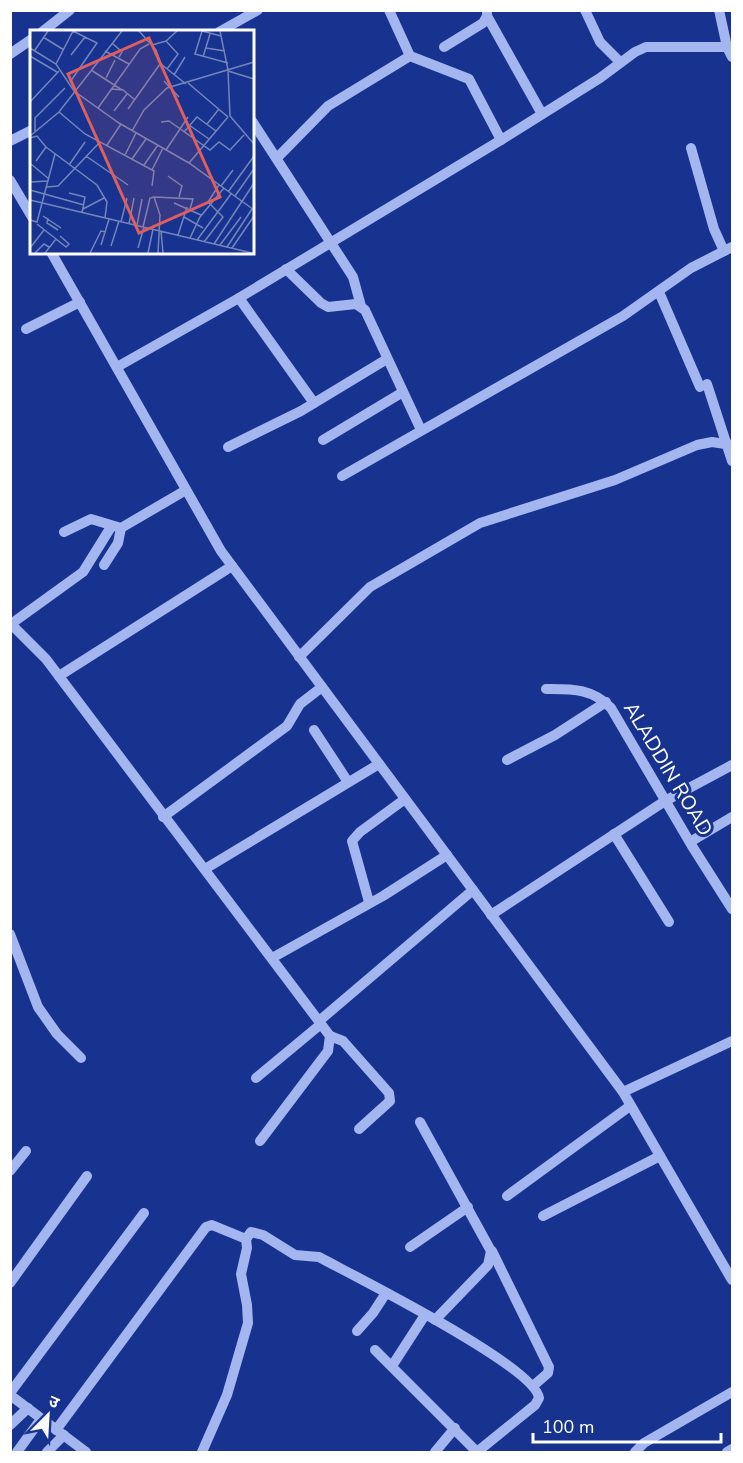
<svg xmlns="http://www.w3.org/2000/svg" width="743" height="1463" viewBox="0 0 743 1463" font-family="'Nunito Sans','Noto Sans Devanagari',sans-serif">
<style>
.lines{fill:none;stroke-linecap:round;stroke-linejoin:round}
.minor{stroke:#a3b6f0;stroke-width:10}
.labels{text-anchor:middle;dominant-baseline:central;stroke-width:6;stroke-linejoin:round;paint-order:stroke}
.street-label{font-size:20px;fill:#fff;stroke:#17338f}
.inset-road{fill:none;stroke:#7485bc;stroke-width:1.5}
.view{fill:#e05e5e;fill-opacity:0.15;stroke:#e05e5e;stroke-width:3}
.inset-edge{fill:none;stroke:#fff;stroke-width:3}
</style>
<rect width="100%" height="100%" fill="#17338f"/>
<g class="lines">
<!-- minor -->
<g class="minor">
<path d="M389 10 410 56 469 79 501 140"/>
<path d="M585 10 600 42 620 62"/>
<path d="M719 10 727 47 732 57"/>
<path d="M487 16 542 114"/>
<path d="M42 32 70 10"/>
<path d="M219 32 258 10"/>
<path d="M444 47 483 23 487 16V11"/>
<path d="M10 54 32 39"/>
<path d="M252 121 353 277 361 306"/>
<path d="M10 141 32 130"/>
<path d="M691 148 714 229 724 251"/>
<path d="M277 158 328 106 410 56"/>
<path d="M10 180 32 217"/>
<path d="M51 252 221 551 623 1092 732 1280"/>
<path d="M286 269 321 303 328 307 356 304 365 310 421 430"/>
<path d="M659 292 700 387"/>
<path d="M239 298 314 403"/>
<path d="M26 329 80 302"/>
<path d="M117 367 239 298 501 140 600 78 635 52 646 47H727"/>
<path d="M707 384 732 461"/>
<path d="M323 440 403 392"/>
<path d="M228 447 301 411 387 359"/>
<path d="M342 476 623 316 691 268 732 247"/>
<path d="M64 532 91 519 121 528 186 490"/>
<path d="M104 565 118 543 121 528"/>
<path d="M10 623 46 659 330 1036 328 1051 260 1141"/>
<path d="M11 624 83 572 111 527"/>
<path d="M299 657 370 587 480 523 615 480 697 445 712 442 732 445"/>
<path d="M59 676 232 566"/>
<path d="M546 689C572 689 592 688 611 708L692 846 732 909"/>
<path d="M314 730 348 782"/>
<path d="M507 760 555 735 606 702"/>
<path d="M163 817 287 726 300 704 322 687"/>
<path d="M614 834 669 922"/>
<path d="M690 842 732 817"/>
<path d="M205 869 379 764"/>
<path d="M369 902 352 841 360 832 405 799"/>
<path d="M491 915 665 801 732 765"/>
<path d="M10 934 38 1007 57 1034 81 1058"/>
<path d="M272 958 383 896 447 855"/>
<path d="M319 1021 473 890"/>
<path d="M330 1036 343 1041 389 1093 390 1101 359 1129"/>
<path d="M256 1078 321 1024"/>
<path d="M623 1092 732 1041"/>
<path d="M420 1122 491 1251 488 1265 435 1320"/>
<path d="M10 1171 26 1151"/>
<path d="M507 1196 630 1106"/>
<path d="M543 1216 660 1156"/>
<path d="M246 1239 251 1232 263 1235 295 1255 319 1257C354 1276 535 1366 539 1398L535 1405 477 1452"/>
<path d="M410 1247 468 1207"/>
<path d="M492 1251 549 1367 548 1373 533 1386"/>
<path d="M10 1283 87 1176"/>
<path d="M357 1331 373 1313 386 1293"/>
<path d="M375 1350 477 1452"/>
<path d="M392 1366 425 1315"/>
<path d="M10 1393 144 1213"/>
<path d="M10 1395 86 1452"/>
<path d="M10 1425 28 1408"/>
<path d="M56 1430 206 1227 212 1225 246 1239 247 1248 241 1274 247 1305 248 1323 227 1395 202 1452"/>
<path d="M17 1452 41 1419"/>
<path d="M47 1452 64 1435"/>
<path d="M435 1452 455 1428"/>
<path d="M635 1452 644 1443 732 1392"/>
<path d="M727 1452 732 1449"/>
</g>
</g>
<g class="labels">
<!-- street labels -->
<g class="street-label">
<text transform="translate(668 769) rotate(59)">ALADDIN ROAD</text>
</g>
</g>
<!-- overview -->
<g transform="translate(30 30)">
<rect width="224" height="224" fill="#17338f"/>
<path class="inset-road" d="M109 1 126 20 131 34 156 54M172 1 165 24 198 33M172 1 191 6M190 1 198 40 200 86 224 114M13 7 34 20M136 11 148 24 137 39M82 13 92 22 89 27M122 15 136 11 147 1M0 18 26 34 44 61 89 93 159 133 224 180M176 18 195 21M5 20 18 1M75 21 99 34M41 25 55 7M0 26 27 42M173 27 180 4M26 34 43 1M61 40 92 60M198 41 224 49M144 45 155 27M76 48 85 30M134 51 149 67M40 52 67 13 43 1M158 53 198 87M82 59 93 60 105 70M0 72 29 41M68 78 110 19 119 14M98 79 130 34M84 81 97 64M29 82 55 104 124 141 122 156M131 92 139 91 180 120 189 112 200 120 214 105M177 94 189 79M159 95 179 109M102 101 114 80 137 58 224 32M5 102V88L35 58M154 102 167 87 186 101M0 106 29 82 92 1M0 108 7 106 16 117 6 131M77 115 91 94M16 117 67 155 77 172 75 188M136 120 158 87M95 125 106 103M56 126 98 155M102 129 116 109M159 133 198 87M1 134 19 149M39 135 55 112M114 135 128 115M122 140 133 118M138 146 152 156 149 167M0 152 18 151M191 156 203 140M17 157 28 156 70 112M0 160 54 175M198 162 224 126M39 163 55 167 52 183M205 166 224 139M125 167 163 169 160 179M0 170 222 223M144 173 171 185M53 179 74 168M13 186 31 198M154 187 173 198M18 188 17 193 28 200M0 190 7 192 25 124M91 192 97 168M7 194 26 209M99 194 104 168M107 195 112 169M113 197 120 168 124 167 130 185 128 223M131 201 133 223M148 205 157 177M160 208 170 187 194 158M167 210 201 164M174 212 193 187 178 172 189 155M184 214 224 153M71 215 79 189M190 215 211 187M81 216 89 191M197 217 222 179M0 218 14 200M108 218 114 197M202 218 224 186M5 223 14 214 19 217M15 223 26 209 36 217 39 214 30 206M60 223 71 201 76 202M118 223 123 199"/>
<path class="view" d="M119 8 190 167 109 203 38 44Z"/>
<rect width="224" height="224" class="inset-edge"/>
</g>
<!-- border -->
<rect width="743" height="1463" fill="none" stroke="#ffffff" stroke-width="24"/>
<!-- north arrow -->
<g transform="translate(48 1415) rotate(24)" stroke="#17338f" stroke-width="4.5" paint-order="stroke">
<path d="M0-4.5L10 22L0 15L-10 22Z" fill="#ffffff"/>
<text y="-9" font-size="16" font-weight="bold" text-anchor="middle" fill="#ffffff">उ</text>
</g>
<!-- scale -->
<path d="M533 1433v9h188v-9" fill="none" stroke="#ffffff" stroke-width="3"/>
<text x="542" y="1433" font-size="18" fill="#ffffff" stroke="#17338f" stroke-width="4.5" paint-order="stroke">100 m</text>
</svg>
